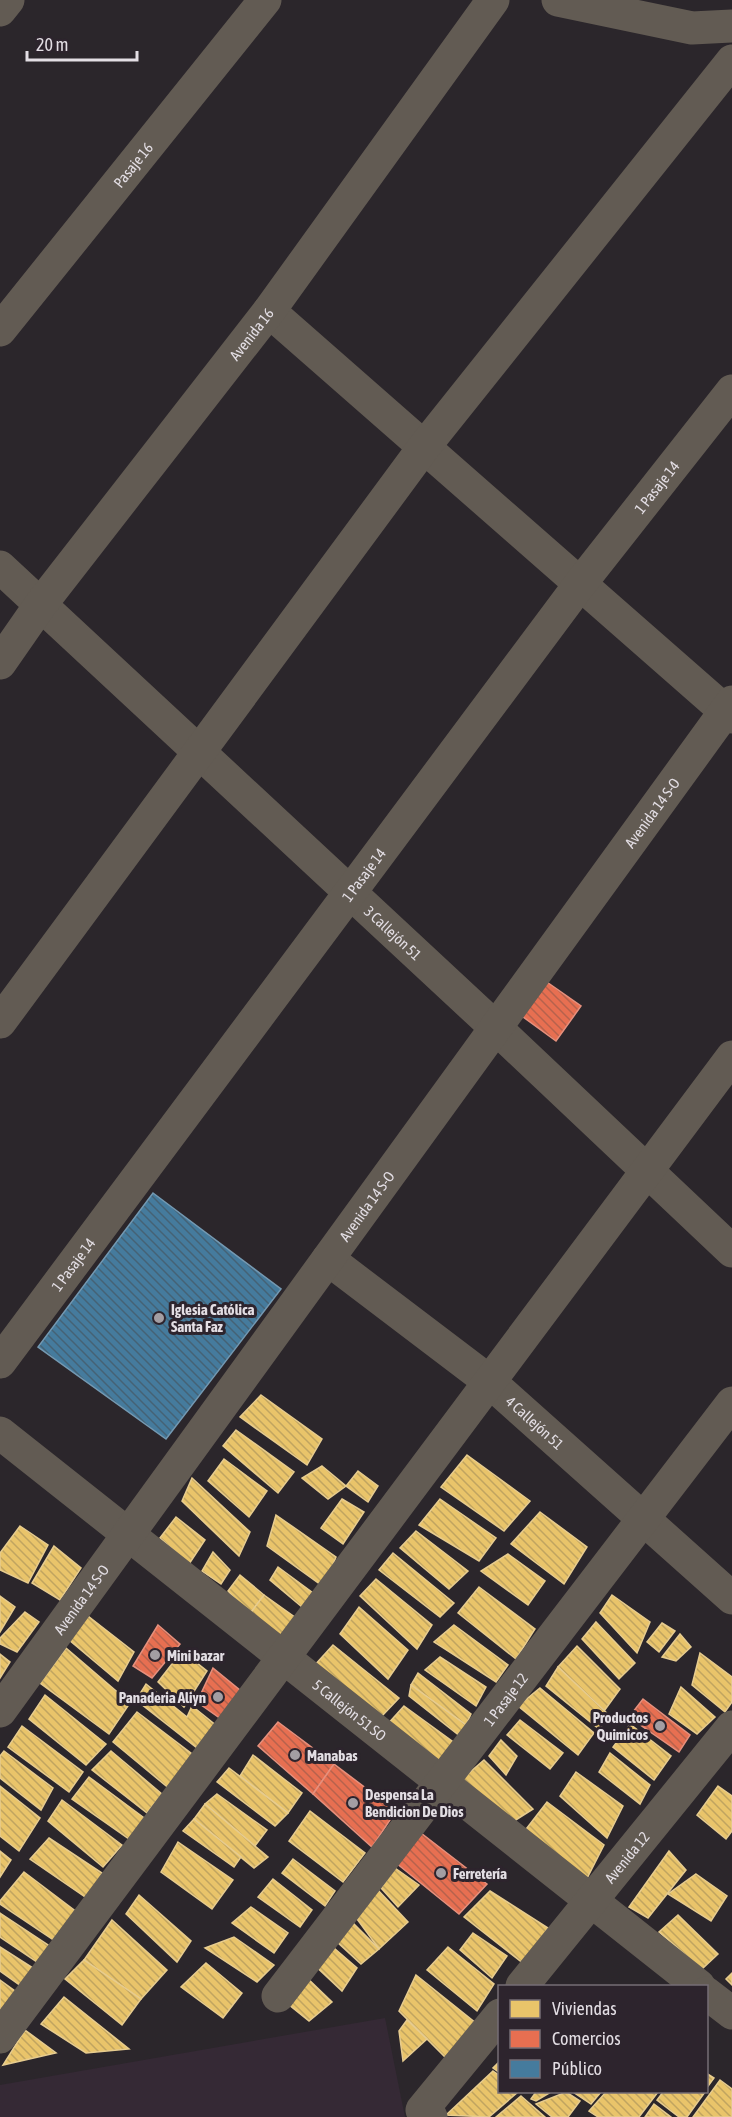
<svg xmlns="http://www.w3.org/2000/svg" width="732" height="2117" viewBox="0 0 732 2117" font-family="'Asap Condensed',sans-serif">
<style>
.built{fill:#352935}
.homes{fill:url(#homes-back-hatch);stroke:#e7cc8f;stroke-width:1.5}
.shops{fill:url(#shops-back-hatch);stroke:#e6907d;stroke-width:1.5}
.public{fill:url(#public-back-hatch);stroke:#7499b2;stroke-width:1.5}
.lines{fill:none;stroke-linecap:round;stroke-linejoin:round}
.minor{stroke:#625b53;stroke-width:33}
.poi-dot{fill:#a39ea3;stroke:#2d242d;stroke-width:2}
.labels{text-anchor:middle;dominant-baseline:central;stroke-width:6;stroke-linejoin:round;paint-order:stroke}
.street-label{font-size:15px;fill:#e3dee4;stroke:#2d242d}
.poi-label{font-size:15px;font-weight:bold;fill:#e3dee4;stroke:#2d242d;text-anchor:start}
</style>
<defs>
<pattern id="homes-back-hatch" width="6" height="6" patternUnits="userSpaceOnUse" patternTransform="scale(1.5)"><rect width="6" height="6" fill="#e9c46a"/><path d="M-1 5l2 2M0 0l6 6M5-1l2 2" fill="none" stroke="#c0a460"/></pattern>
<pattern id="shops-back-hatch" width="6" height="6" patternUnits="userSpaceOnUse" patternTransform="scale(1.5)"><rect width="6" height="6" fill="#e76f51"/><path d="M-1 5l2 2M0 0l6 6M5-1l2 2" fill="none" stroke="#b6624d"/></pattern>
<pattern id="public-back-hatch" width="6" height="6" patternUnits="userSpaceOnUse" patternTransform="scale(1.5)"><rect width="6" height="6" fill="#457b9d"/><path d="M-1 5l2 2M0 0l6 6M5-1l2 2" fill="none" stroke="#456275"/></pattern>
</defs>
<rect width="100%" height="100%" fill="#2b262b"/>
<!-- built -->
<path class="built" d="M385 2018 405 2117H0V2085Z"/>
<!-- homes -->
<g class="homes">
<path d="M261 1395 322 1439 307 1465 240 1417Z"/>
<path d="M236 1430 294 1472 278 1493 223 1446Z"/>
<path d="M467 1455 530 1501 504 1531 441 1487Z"/>
<path d="M224 1459 267 1491 249 1517 208 1481Z"/>
<path d="M322 1466 346 1486 328 1499 302 1478Z"/>
<path d="M358 1471 378 1486 368 1502 346 1486Z"/>
<path d="M192 1478 250 1532 239 1556 182 1501Z"/>
<path d="M342 1499 364 1512 343 1544 321 1528Z"/>
<path d="M440 1499 496 1538 479 1561 419 1525Z"/>
<path d="M540 1512 587 1547 564 1584 511 1544Z"/>
<path d="M276 1515 336 1557 324 1587 267 1546Z"/>
<path d="M176 1517 205 1540 189 1564 160 1538Z"/>
<path d="M20 1526 48 1545 28 1583 0 1570V1553Z"/>
<path d="M416 1531 468 1571 449 1589 400 1548Z"/>
<path d="M54 1546 81 1568 60 1600 32 1583Z"/>
<path d="M213 1552 230 1570 221 1584 202 1571Z"/>
<path d="M393 1553 454 1603 440 1617 379 1570Z"/>
<path d="M508 1554 545 1581 528 1605 481 1571Z"/>
<path d="M278 1567 313 1593 302 1607 270 1580Z"/>
<path d="M240 1575 264 1595 249 1615 228 1591Z"/>
<path d="M376 1579 432 1625 417 1649 360 1596Z"/>
<path d="M479 1587 535 1629 516 1659 458 1613Z"/>
<path d="M264 1595 296 1618 282 1638 249 1615Z"/>
<path d="M612 1595 650 1622 637 1653 600 1613Z"/>
<path d="M0 1596 15 1607 0 1632Z"/>
<path d="M359 1607 408 1650 388 1679 340 1634Z"/>
<path d="M25 1612 39 1622 17 1652 0 1644V1638Z"/>
<path d="M88 1616 134 1652 118 1681 69 1640Z"/>
<path d="M596 1622 635 1663 619 1679 582 1639Z"/>
<path d="M662 1623 675 1631 659 1652 647 1642Z"/>
<path d="M454 1625 508 1665 496 1682 434 1642Z"/>
<path d="M680 1634 691 1647 676 1661 662 1657Z"/>
<path d="M333 1645 399 1698 381 1717 314 1666Z"/>
<path d="M577 1646 620 1689 604 1711 558 1667Z"/>
<path d="M66 1648 130 1703 109 1734 40 1683Z"/>
<path d="M182 1651 207 1671 184 1707 158 1682Z"/>
<path d="M700 1653 732 1677V1702L725 1712 692 1685Z"/>
<path d="M0 1654 10 1662 0 1678Z"/>
<path d="M440 1657 486 1687 476 1706 425 1670Z"/>
<path d="M558 1667 610 1716 599 1729 546 1686Z"/>
<path d="M418 1673 471 1714 466 1725 411 1685Z"/>
<path d="M146 1684 187 1717 192 1706 217 1726 197 1748 136 1700Z"/>
<path d="M411 1685 466 1725 460 1736 409 1696Z"/>
<path d="M681 1687 715 1717 697 1734 669 1714Z"/>
<path d="M540 1688 594 1733 578 1755 518 1706Z"/>
<path d="M45 1695 106 1744 86 1765 29 1719Z"/>
<path d="M404 1706 456 1744 438 1767 386 1726Z"/>
<path d="M137 1712 196 1757 171 1790 113 1742Z"/>
<path d="M520 1720 563 1753 550 1769 507 1735Z"/>
<path d="M630 1724 671 1756 654 1780 613 1747Z"/>
<path d="M22 1726 83 1772 69 1792 8 1747Z"/>
<path d="M501 1740 517 1756 506 1775 489 1756Z"/>
<path d="M4 1751 53 1788 41 1810 0 1778V1756Z"/>
<path d="M111 1751 162 1794 147 1813 92 1770Z"/>
<path d="M610 1753 650 1785 640 1804 599 1772Z"/>
<path d="M253 1755 302 1793 288 1813 240 1776Z"/>
<path d="M484 1760 533 1809 511 1823 462 1779Z"/>
<path d="M229 1768 288 1813 275 1826 217 1782Z"/>
<path d="M576 1772 623 1806 607 1838 560 1796Z"/>
<path d="M89 1777 147 1820 129 1839 72 1799Z"/>
<path d="M0 1786 40 1818 19 1851 0 1836Z"/>
<path d="M718 1786 732 1796V1831L726 1839 697 1815Z"/>
<path d="M217 1794 267 1830 255 1846 205 1804Z"/>
<path d="M62 1800 122 1845 103 1867 48 1821Z"/>
<path d="M547 1802 604 1845 580 1892 520 1837Z"/>
<path d="M205 1804 255 1846 268 1857 254 1868 194 1819Z"/>
<path d="M310 1811 365 1853 343 1882 289 1841Z"/>
<path d="M194 1819 241 1857 234 1867 183 1831Z"/>
<path d="M49 1838 102 1873 88 1899 30 1859Z"/>
<path d="M178 1842 233 1880 212 1909 161 1872Z"/>
<path d="M0 1851 11 1860 0 1877Z"/>
<path d="M669 1851 686 1870 648 1918 629 1907Z"/>
<path d="M293 1859 335 1891 325 1906 282 1873Z"/>
<path d="M395 1868 419 1885 398 1907 381 1888Z"/>
<path d="M24 1872 78 1913 58 1943 0 1904V1901Z"/>
<path d="M696 1874 727 1896 711 1921 668 1894Z"/>
<path d="M273 1879 312 1910 300 1927 258 1897Z"/>
<path d="M377 1889 408 1922 379 1949 357 1919Z"/>
<path d="M490 1891 548 1928 524 1964 464 1917Z"/>
<path d="M139 1895 191 1941 177 1962 126 1914Z"/>
<path d="M251 1907 288 1933 274 1953 232 1923Z"/>
<path d="M0 1913 51 1947 37 1962 0 1937Z"/>
<path d="M678 1915 718 1954 702 1969 659 1932Z"/>
<path d="M348 1918 379 1949 361 1964 335 1940Z"/>
<path d="M112 1920 167 1970 141 1999 84 1960Z"/>
<path d="M473 1933 507 1956 492 1978 460 1950Z"/>
<path d="M234 1937 274 1965 257 1982 205 1948Z"/>
<path d="M327 1942 357 1968 342 1991 310 1961Z"/>
<path d="M0 1947 36 1970 21 1986 0 1971Z"/>
<path d="M448 1947 494 1984 477 2011 427 1970Z"/>
<path d="M84 1960 141 1999 122 2025 65 1979Z"/>
<path d="M206 1963 242 1993 223 2018 181 1987Z"/>
<path d="M302 1973 332 2002 309 2021 278 1996Z"/>
<path d="M732 1973V1985L726 1979Z"/>
<path d="M416 1975 477 2024 451 2063 399 2011Z"/>
<path d="M0 1980 15 1991 0 2013Z"/>
<path d="M64 1997 129 2049 86 2053 41 2024Z"/>
<path d="M407 2020 427 2039 403 2061 399 2031Z"/>
<path d="M25 2030 56 2053 3 2065Z"/>
<path d="M500 2061V2073L493 2068Z"/>
<path d="M493 2071 500 2076V2092H518L489 2117 446 2115Z"/>
<path d="M706 2073 714 2078 706 2089Z"/>
<path d="M720 2080 732 2089V2117H693Z"/>
<path d="M536 2092H551L536 2101 531 2099Z"/>
<path d="M566 2092 580 2101 568 2117H552L536 2104Z"/>
<path d="M573 2092H601L591 2104Z"/>
<path d="M606 2092H658L639 2117H598L589 2111Z"/>
<path d="M663 2092H705L687 2117H679L657 2100Z"/>
<path d="M521 2096 545 2117H496Z"/>
<path d="M654 2104 671 2117H645Z"/>
</g>
<!-- shops -->
<g class="shops">
<path d="M544 980 581 1006 556 1041 519 1014Z"/>
<path d="M158 1625 180 1644 152 1678 133 1666Z"/>
<path d="M213 1668 241 1691 221 1719 197 1702Z"/>
<path d="M643 1699 690 1735 679 1752 629 1717Z"/>
<path d="M278 1722 334 1764 313 1794 258 1746Z"/>
<path d="M334 1764 396 1811 372 1847 313 1794Z"/>
<path d="M421 1833 487 1884 459 1914 396 1863Z"/>
</g>
<!-- public -->
<path class="public" d="M153 1193 281 1289 166 1439 38 1347Z"/>
<g class="lines">
<!-- minor -->
<g class="minor">
<path d="M558 0 692 28 732 26"/>
<path d="M0 10 8 0"/>
<path d="M269 311 732 717"/>
<path id="s1" d="M0 330 265 0"/>
<path id="s2" d="M0 567 496 1028 732 1251"/>
<path id="s3" d="M0 663 41 604 269 311 493 0"/>
<path d="M0 1022 424 447 732 61"/>
<path id="s4" d="M328 1259 490 1382 732 1598"/>
<path id="s5" d="M0 1362 580 584 732 391"/>
<path id="s6" d="M0 1433 699 1986"/>
<path id="s7" d="M0 1711 732 702"/>
<path id="s8" d="M522 1986 732 1727"/>
<path d="M706 1993 732 2013"/>
<path id="s9" d="M278 1996 732 1403"/>
<path d="M0 2037 732 1057"/>
<path d="M431 2117 422 2110 500 2015"/>
</g>
</g>
<!-- markers -->
<g class="poi-dot">
<circle cx="159" cy="1318" r="6"/>
<circle cx="155" cy="1655" r="6"/>
<circle cx="218" cy="1697" r="6"/>
<circle cx="660" cy="1726" r="6"/>
<circle cx="295" cy="1755" r="6"/>
<circle cx="353" cy="1803" r="6"/>
<circle cx="441" cy="1873" r="6"/>
</g>
<g class="labels">
<!-- street labels -->
<g class="street-label">
<text stroke="none"><textPath href="#s1" startOffset="212">Pasaje 16</textPath></text>
<text stroke="none"><textPath href="#s3" startOffset="414">Avenida 16</textPath></text>
<text stroke="none"><textPath href="#s5" startOffset="1094">1 Pasaje 14</textPath></text>
<text stroke="none"><textPath href="#s7" startOffset="1110">Avenida 14 S-O</textPath></text>
<text stroke="none"><textPath href="#s5" startOffset="608">1 Pasaje 14</textPath></text>
<text stroke="none"><textPath href="#s2" startOffset="537">3 Callejón 51</textPath></text>
<text stroke="none"><textPath href="#s7" startOffset="624">Avenida 14 S-O</textPath></text>
<text stroke="none"><textPath href="#s5" startOffset="122">1 Pasaje 14</textPath></text>
<text stroke="none"><textPath href="#s4" startOffset="264">4 Callejón 51</textPath></text>
<text stroke="none"><textPath href="#s7" startOffset="138">Avenida 14 S-O</textPath></text>
<text stroke="none"><textPath href="#s9" startOffset="374">1 Pasaje 12</textPath></text>
<text stroke="none"><textPath href="#s6" startOffset="446">5 Callejón 51 SO</textPath></text>
<text stroke="none"><textPath href="#s8" startOffset="166">Avenida 12</textPath></text>
</g>
<!-- poi labels -->
<g class="poi-label">
<text x="171" y="1309">Iglesia Católica<tspan x="171" dy="17">Santa Faz</tspan></text>
<text x="167" y="1655">Mini bazar</text>
<text x="206" y="1697" text-anchor="end">Panaderia Aliyn</text>
<text x="648" y="1717" text-anchor="end">Productos<tspan x="648" dy="17">Quimicos</tspan></text>
<text x="307" y="1755">Manabas</text>
<text x="365" y="1794">Despensa La<tspan x="365" dy="17">Bendicion De Dios</tspan></text>
<text x="453" y="1873">Ferretería</text>
</g>
</g>
<!-- legend -->
<rect x="498" y="1985" width="210" height="108" fill="#2d242d" stroke="#766e76" stroke-width="1.5"/>
<rect x="510" y="2000" width="30" height="18" fill="#e9c46a" stroke="#766e76" stroke-width="1.5"/>
<text x="552" y="2015" font-size="18" fill="#e3dee4">Viviendas</text>
<rect x="510" y="2030" width="30" height="18" fill="#e76f51" stroke="#766e76" stroke-width="1.5"/>
<text x="552" y="2045" font-size="18" fill="#e3dee4">Comercios</text>
<rect x="510" y="2060" width="30" height="18" fill="#457b9d" stroke="#766e76" stroke-width="1.5"/>
<text x="552" y="2075" font-size="18" fill="#e3dee4">Público</text>
<!-- scale -->
<path d="M27 51v9h110v-9" fill="none" stroke="#e3dee4" stroke-width="3"/>
<text x="36" y="51" font-size="18" fill="#e3dee4" stroke="#2d242d" stroke-width="4.5" paint-order="stroke">20 m</text>
</svg>
